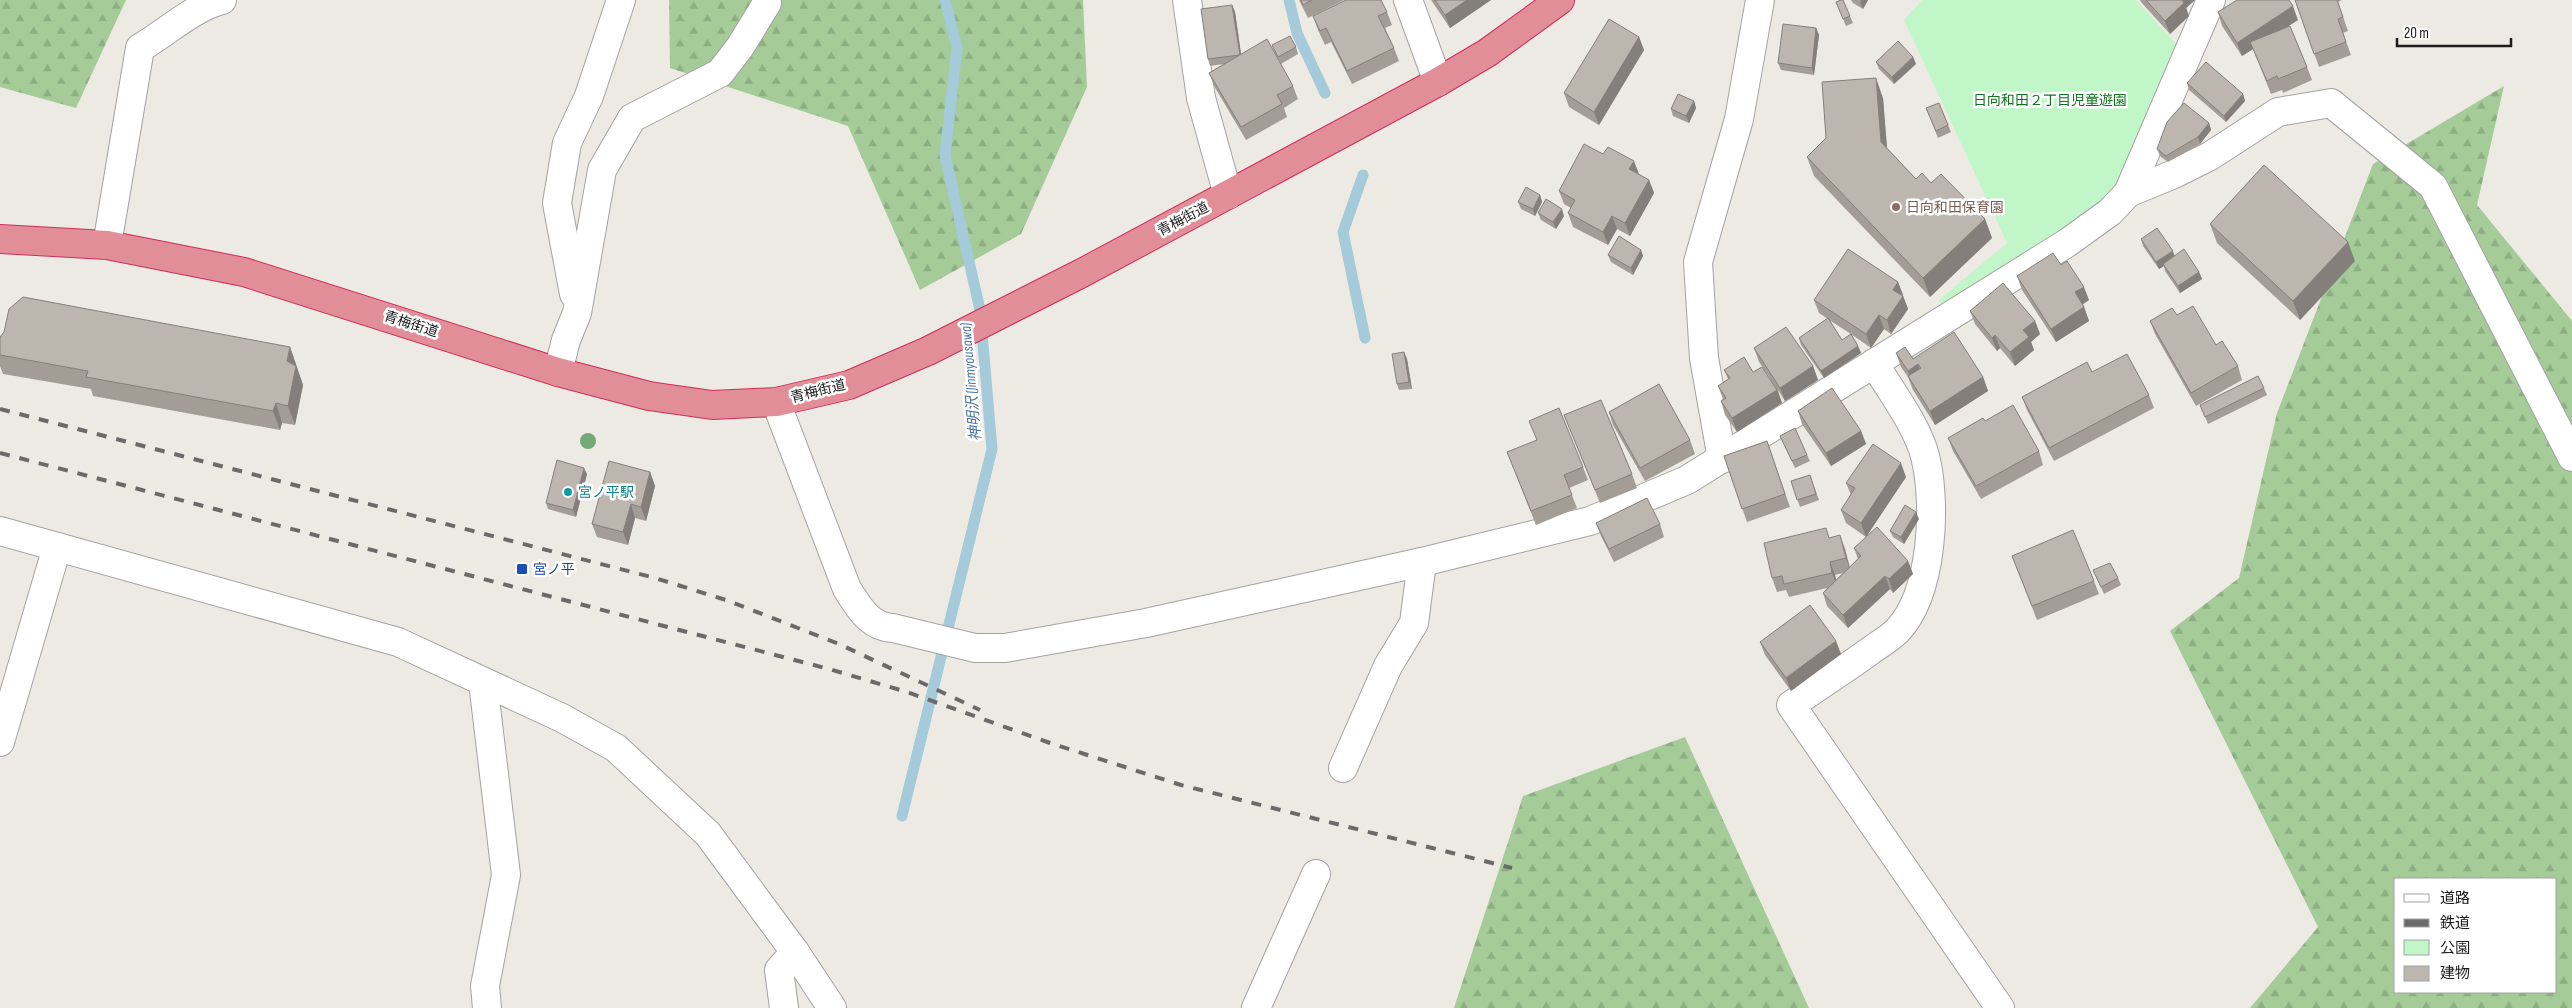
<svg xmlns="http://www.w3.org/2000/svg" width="2572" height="1008" viewBox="0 0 2572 1008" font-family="'Sofia Sans Condensed','Noto Sans JP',sans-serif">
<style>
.forest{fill:url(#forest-firs);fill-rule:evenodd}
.park{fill:#c1f6c9}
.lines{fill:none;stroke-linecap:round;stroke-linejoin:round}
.stream{stroke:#a5cad9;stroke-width:11}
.minor-casing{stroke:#a3a3a3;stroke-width:30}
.highway-casing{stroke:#ce2d5a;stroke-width:30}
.minor{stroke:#fff;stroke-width:28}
.highway{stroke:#e18e98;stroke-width:28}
.rail{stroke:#6a6a6a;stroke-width:4;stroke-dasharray:10 10;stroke-linecap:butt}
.tree{fill:#74a977}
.wall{fill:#a39d96;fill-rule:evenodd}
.shaded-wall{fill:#847f7a}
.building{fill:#bdb6af;stroke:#847f7a}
.education-dot{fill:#8d6e63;stroke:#fff;stroke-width:2}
.culture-dot{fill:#0f9aa8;stroke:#fff;stroke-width:2}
.transit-dot{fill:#1a4fb4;stroke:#fff;stroke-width:2}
.labels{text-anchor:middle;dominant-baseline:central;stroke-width:5;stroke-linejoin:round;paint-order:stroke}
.park-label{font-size:14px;fill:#11741f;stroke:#fff}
.education-label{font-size:14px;fill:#785e54;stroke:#fff;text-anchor:start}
.street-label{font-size:14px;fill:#1c1c1c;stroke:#fff}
.culture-label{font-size:14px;fill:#0d838f;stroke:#fff;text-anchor:start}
.transit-label{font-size:14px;fill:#164399;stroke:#fff;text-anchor:start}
.water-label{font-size:15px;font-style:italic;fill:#4e75a6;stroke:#fff}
</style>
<defs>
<pattern id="forest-firs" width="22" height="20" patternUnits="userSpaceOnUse" patternTransform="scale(1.25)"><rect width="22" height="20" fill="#a5cb99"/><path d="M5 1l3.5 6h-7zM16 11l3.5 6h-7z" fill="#8dae83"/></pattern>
</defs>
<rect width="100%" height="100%" fill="#edeae3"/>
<!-- forest -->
<g class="forest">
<path d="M0 0H126L76 108 0 87Z"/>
<path d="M669 0H1083L1087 87 1021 234 920 290 848 126 670 68Z"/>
<path d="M2504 86 2477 205 2572 321V1008H2250L2318 927 2170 631 2239 578 2277 413 2373 164ZM2396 879H2556V992H2396Z"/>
<path d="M1685 737 1809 1008H1454L1523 796Z"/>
</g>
<!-- park -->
<path class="park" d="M1922 0H2136L2178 46 2125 179 2097 209 1943 307 1939 300 2007 243 1904 20Z"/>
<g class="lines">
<!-- stream -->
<g class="stream">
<path d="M1289 0 1297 33 1325 93"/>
<path d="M1363 175 1343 232 1365 338"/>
<path d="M902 816 992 449 980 310 945 155 957 48 945 0"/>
</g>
<!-- minor casing -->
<g class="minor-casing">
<g id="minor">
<path d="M1187 0 1201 98 1228 195"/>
<path d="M1408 0 1438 82"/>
<path d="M2128 193 2174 174 2210 156 2278 112 2331 103 2433 186 2572 457"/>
<path d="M107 245 140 48C167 32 194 7 222 0"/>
<path d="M574 294 557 203 567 143 589 96 621 0"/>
<path d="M1874 363C1890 390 1917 425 1925 456 1937 504 1933 594 1897 631 1889 639 1878 645 1870 651 1844 670 1817 687 1791 705L2000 1008"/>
<path d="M558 372 566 340 577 313 602 170 632 118 720 73 740 47 767 3 766 0"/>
<path d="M776 402 847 589C859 607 869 627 893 628L975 648H1005L1146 623 1422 562 1590 521 1687 480 2067 243 2110 212 2128 193 2211 0"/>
<path d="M1722 459 1704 358 1698 262 1739 119 1760 0"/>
<path d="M0 531 398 642 562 718 616 748 708 834 795 952 832 1008"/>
<path d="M483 682 506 875 485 986 487 1008"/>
<path d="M0 742 57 547"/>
<path d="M1343 768 1388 666 1414 623 1422 562"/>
<path d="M784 1008 779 970 795 952"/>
<path d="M1256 1008 1316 874"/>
</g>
</g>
<!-- highway casing -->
<g class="highway-casing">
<path id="highway" d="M0 239 107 245 244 272 558 372 649 396 712 405 776 402 849 385 928 351 1082 273 1438 82 1487 53 1560 0"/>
</g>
<!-- minor -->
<use href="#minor" class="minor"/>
<!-- highway -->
<use href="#highway" class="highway"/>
<!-- rail -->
<g class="rail">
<path d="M0 409 655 578 726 600 839 644 980 710"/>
<path d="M0 453 829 669 907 692 1050 743 1181 785 1512 868"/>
</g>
</g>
<!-- trees -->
<circle class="tree" cx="588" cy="441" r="8"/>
<!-- wall -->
<g class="wall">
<path d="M1299 0H1344L1308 18Z"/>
<path d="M1431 0H1491L1450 28Z"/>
<path d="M1851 0H1868L1863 9 1853 3Z"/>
<path d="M2140 0H2195L2186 8 2189 16 2170 34 2141 2Z"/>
<path d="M2295 0H2342L2338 2 2348 31 2343 33 2351 55 2319 67Z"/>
<path d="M1836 2 1850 16 1853 23 1846 26Z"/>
<path d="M1232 5 1235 12 1241 54 1293 86 1298 99 1284 108 1287 117 1246 140 1214 86 1209 73 1224 64 1210 66 1208 59Z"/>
<path d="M1387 12 1392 25 1385 28 1394 48 1399 61 1352 84 1331 42 1325 45 1318 30 1313 16Z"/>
<path d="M2218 12 2298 20 2288 26 2307 67 2312 80 2283 93 2282 90 2271 94 2253 49 2242 56 2222 26Z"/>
<path d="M1816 28 1819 35 1814 75 1781 70 1778 63Z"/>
<path d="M1639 37 1644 50 1599 125 1569 107 1564 93Z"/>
<path d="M1272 45 1296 47 1298 54 1281 64 1275 52Z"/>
<path d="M1913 57 1916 64 1894 84 1879 69 1876 62Z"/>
<path d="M2187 83 2243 94 2245 101 2226 122 2189 90Z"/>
<path d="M1883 98 1887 148 1916 179 1931 183 1985 219 1992 238 1930 297 1814 176 1807 157Z"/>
<path d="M1694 101 1696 108 1689 123 1673 116 1671 109Z"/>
<path d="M1939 103 1951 132 1938 138 1926 108Z"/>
<path d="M2209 123 2211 130 2200 144 2168 162 2160 156 2157 149Z"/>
<path d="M1639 174 1649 180 1654 193 1630 236 1617 229 1608 245 1573 227 1568 213 1571 208 1564 204 1559 191Z"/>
<path d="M1540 195 1542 202 1535 216 1521 209 1518 202Z"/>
<path d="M1538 213 1564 216 1556 229 1541 220Z"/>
<path d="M2210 224 2355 261 2300 320 2217 243Z"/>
<path d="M2141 239 2175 256 2199 272 2202 279 2180 293 2165 271 2164 266 2159 269 2143 246Z"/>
<path d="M1641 250 1643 256 1633 275 1611 262 1608 255Z"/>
<path d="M2061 265 2089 300 2083 304 2089 321 2056 342 2022 290 2017 276Z"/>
<path d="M1898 282 1908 309 1891 334 1884 329 1871 348 1851 334 1858 346 1861 353 1824 378 1801 345 1799 338 1828 319 1819 313 1814 300ZM1829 320 1851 334 1842 340Z"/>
<path d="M1970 311 2035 321 2040 334 2031 342 2034 350 2015 366 2000 348 1997 351 1975 324Z"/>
<path d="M2177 315 2216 345 2238 366 2242 380 2196 406 2155 334 2150 321Z"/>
<path d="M0 337 290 347 303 385 295 425 282 423 280 430 93 396 91 389 3 374 0 366Z"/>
<path d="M1754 348 1813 366 1818 380 1785 401 1778 390 1782 403 1737 432 1725 415 1721 401 1723 399 1718 386 1728 379 1724 370 1770 378 1759 362Z"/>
<path d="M1404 352 1407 359 1412 389 1399 390 1397 384Z"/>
<path d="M1896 353 1913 359 1983 377 1988 391 1935 425 1913 390 1908 377 1901 367Z"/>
<path d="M2092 372 2149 395 2154 408 2054 461 2027 410 2022 397Z"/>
<path d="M2264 388 2267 395 2208 424 2200 405Z"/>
<path d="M1798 411 1861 431 1866 444 1831 466 1802 424Z"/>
<path d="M1609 412 1690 440 1695 454 1645 481 1613 425Z"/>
<path d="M1564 415 1632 474 1637 488 1600 503Z"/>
<path d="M1529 421 1583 467 1588 480 1569 488 1577 508 1536 525 1507 452 1537 440Z"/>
<path d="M1780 436 1807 455 1810 461 1795 468Z"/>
<path d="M1948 438 2039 451 2043 465 1981 499 1953 451Z"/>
<path d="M1767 441 1790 507 1747 522 1724 456Z"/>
<path d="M650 472 655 486 646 521 635 518 628 545 597 537 592 524Z"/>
<path d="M587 474 576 517 548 509 546 503Z"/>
<path d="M1810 475 1819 500 1800 507 1791 481Z"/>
<path d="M1906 477 1866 537 1846 523 1841 510 1851 495 1846 483Z"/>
<path d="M1919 519 1904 544 1893 537 1890 531Z"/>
<path d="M1596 523 1660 524 1664 537 1614 562 1601 536Z"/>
<path d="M1830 538 1845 549 1850 567 1858 559 1854 548 1908 561 1913 574 1893 593 1890 589 1848 628 1827 606 1823 593 1827 588 1789 597 1786 590 1777 592 1772 578ZM1843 573 1836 580 1835 575Z"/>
<path d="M2012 556 2094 581 2099 594 2037 620Z"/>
<path d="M2093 570 2118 578 2121 585 2104 594Z"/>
<path d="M1760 642 1841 654 1791 691 1765 655Z"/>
</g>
<!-- shaded-wall -->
<g class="shaded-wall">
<path d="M1467 0H1491L1450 28 1445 15Z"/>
<path d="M1862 0H1868L1863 9 1860 2Z"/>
<path d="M2180 0H2195L2186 8 2189 16 2170 34 2165 21Z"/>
<path d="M1232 5 1235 12 1242 61 1240 55Z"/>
<path d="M2293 6 2298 20 2253 49 2250 42 2253 49 2242 56 2237 43Z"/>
<path d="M1816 28 1819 35 1814 75 1812 68Z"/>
<path d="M1639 37 1644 50 1599 125 1594 112Z"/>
<path d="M1913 57 1916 64 1894 84 1892 77Z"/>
<path d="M1876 78 1883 98 1888 161 1881 142Z"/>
<path d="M2243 94 2245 101 2226 122 2224 116Z"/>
<path d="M1694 101 1696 108 1689 123 1686 116Z"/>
<path d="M2209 123 2211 130 2200 144 2198 137Z"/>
<path d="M1634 161 1639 174 1629 169Z"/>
<path d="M1649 180 1654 193 1630 236 1625 223Z"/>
<path d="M1540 195 1542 202 1535 216 1533 209Z"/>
<path d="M1562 209 1564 216 1556 229 1553 222Z"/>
<path d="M1612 216 1617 229 1608 245 1603 232Z"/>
<path d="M1985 219 1992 238 1930 297 1923 278Z"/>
<path d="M2348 242 2355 261 2300 320 2293 301Z"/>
<path d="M1641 250 1643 256 1633 275 1631 268Z"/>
<path d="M2173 251 2175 258 2163 264 2164 266 2159 269 2156 262Z"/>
<path d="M2199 272 2202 279 2180 293 2178 286Z"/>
<path d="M1898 282 1903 295 1893 290Z"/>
<path d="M2084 287 2089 300 2080 306 2075 292Z"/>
<path d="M1903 296 1908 309 1891 334 1887 320Z"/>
<path d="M2084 307 2089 321 2056 342 2051 329Z"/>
<path d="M1879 315 1884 329 1871 348 1866 334Z"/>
<path d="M2035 321 2040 334 2031 342 2034 350 2015 366 2010 352 2023 330Z"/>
<path d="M1995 335 2000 348 1997 351 1992 338Z"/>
<path d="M1858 346 1861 353 1824 378 1821 371Z"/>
<path d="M290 347 303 385 295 425 288 406 287 361Z"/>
<path d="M1404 352 1407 359 1412 389 1409 382Z"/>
<path d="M1918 364 1923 378 1913 385 1908 371Z"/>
<path d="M1813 366 1818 380 1785 401 1780 388Z"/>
<path d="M1983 377 1988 391 1935 425 1930 411Z"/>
<path d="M1777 390 1782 403 1737 432 1732 418Z"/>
<path d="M276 403 282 423 280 430 273 411Z"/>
<path d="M1861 431 1866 444 1831 466 1826 453Z"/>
<path d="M1901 463 1906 477 1866 537 1861 523Z"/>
<path d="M584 468 587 474 576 517 573 510Z"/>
<path d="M650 472 655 486 646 521 641 507Z"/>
<path d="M631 504 635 518 628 545 623 532Z"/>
<path d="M1916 512 1919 519 1904 544 1901 537Z"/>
<path d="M1840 535 1845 549 1850 571 1846 558Z"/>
<path d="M1908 561 1913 574 1893 593 1889 579Z"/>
<path d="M1830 562 1835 575 1837 586 1832 573Z"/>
<path d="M1885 576 1890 589 1848 628 1843 615Z"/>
<path d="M1836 641 1841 654 1791 691 1786 678Z"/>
</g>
<!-- building -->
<g class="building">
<path d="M1301 0H1312L1303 5Z"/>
<path d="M1346 0H1381L1387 12 1378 16 1394 48 1347 71 1326 28 1320 31 1313 16Z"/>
<path d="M1435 0H1467L1445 15Z"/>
<path d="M1841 0H1843L1850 16 1843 19 1836 2Z"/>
<path d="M2146 0H2182L2184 3 2165 21Z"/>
<path d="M2237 0H2289L2293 6 2237 43 2218 12Z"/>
<path d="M2295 0H2337L2343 17 2338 19 2346 42 2314 54Z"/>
<path d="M1232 5 1240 55 1208 59 1201 9Z"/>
<path d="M1609 19 1639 37 1594 112 1564 93Z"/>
<path d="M1783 24 1816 28 1812 68 1778 63Z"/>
<path d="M2290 26 2307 67 2278 79 2277 76 2267 81 2250 42Z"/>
<path d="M1290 36 1296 47 1278 57 1272 45Z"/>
<path d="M1267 39 1293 86 1277 95 1282 104 1241 127 1209 73Z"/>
<path d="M1898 41 1913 57 1892 77 1876 62Z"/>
<path d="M2206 62 2243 94 2224 116 2187 83Z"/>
<path d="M1876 78 1881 142 1916 179 1922 173 1931 183 1941 174 1985 219 1923 278 1807 157 1826 138 1822 82Z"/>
<path d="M1678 94 1694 101 1686 116 1671 109Z"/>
<path d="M1939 103 1948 125 1936 131 1926 108Z"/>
<path d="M2184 103 2209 123 2198 137 2166 156 2157 149 2167 122Z"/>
<path d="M1584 144 1603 154 1608 147 1634 161 1629 169 1649 180 1625 223 1612 216 1603 232 1568 213 1575 200 1559 191Z"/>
<path d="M2264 165 2348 242 2293 301 2210 224Z"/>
<path d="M1526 187 1540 195 1533 209 1518 202Z"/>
<path d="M1546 199 1562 209 1553 222 1538 213Z"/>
<path d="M2157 228 2173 251 2156 262 2141 239Z"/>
<path d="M1619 236 1641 250 1631 268 1608 255Z"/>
<path d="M1848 249 1898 282 1893 290 1903 296 1887 320 1879 315 1866 334 1814 300Z"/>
<path d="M2184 249 2199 272 2178 286 2163 264Z"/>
<path d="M2053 253 2061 265 2067 261 2084 287 2075 292 2084 307 2051 329 2017 276Z"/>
<path d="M2003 283 2035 321 2023 330 2029 337 2010 352 1995 335 1992 338 1970 311Z"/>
<path d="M23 297 290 347 287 361 296 366 288 406 276 403 273 411 86 377 88 371 0 355V337L4 332 9 309Z"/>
<path d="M2193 306 2216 345 2222 341 2238 366 2191 393 2150 321 2172 308 2177 315Z"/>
<path d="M1828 318 1842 340 1851 334 1858 346 1821 371 1799 338Z"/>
<path d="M1786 327 1813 366 1780 388 1754 348Z"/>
<path d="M1954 332 1983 377 1930 411 1908 376 1921 368 1918 364 1908 371 1896 353 1905 347 1913 359Z"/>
<path d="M1404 352 1409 382 1397 384 1392 354Z"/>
<path d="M2127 354 2149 395 2049 448 2022 397 2087 362 2092 372Z"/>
<path d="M1744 357 1753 372 1762 367 1777 390 1732 418 1721 401 1726 398 1718 386 1730 378 1724 370Z"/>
<path d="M2258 376 2264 388 2205 417 2200 405Z"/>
<path d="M1659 384 1690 440 1640 468 1609 412Z"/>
<path d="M1832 388 1861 431 1826 453 1798 411Z"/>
<path d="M1601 400 1632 474 1595 490 1564 415Z"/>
<path d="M2013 405 2039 451 1976 486 1948 438 1983 418 1985 421Z"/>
<path d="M1559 408 1583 467 1564 475 1572 495 1531 511 1507 452 1537 440 1529 421Z"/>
<path d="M1795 428 1807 455 1792 461 1780 436Z"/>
<path d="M1767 441 1785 494 1742 509 1724 456Z"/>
<path d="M1873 444 1901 463 1861 523 1841 510 1855 488 1846 483Z"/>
<path d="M557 460 584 468 573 510 546 503Z"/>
<path d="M609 461 650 472 641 507 631 504 623 532 592 524Z"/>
<path d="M1810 475 1816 494 1797 500 1791 481Z"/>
<path d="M1647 498 1660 524 1609 549 1596 523Z"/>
<path d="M1905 505 1916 512 1901 537 1890 531Z"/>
<path d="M1877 527 1908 561 1889 579 1885 576 1843 615 1823 593 1861 556 1854 548Z"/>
<path d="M1826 528 1829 538 1840 535 1846 558 1830 562 1832 573 1784 584 1782 576 1772 578 1764 543Z"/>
<path d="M2073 530 2094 581 2032 606 2012 556Z"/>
<path d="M2110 563 2118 578 2101 587 2093 570Z"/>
<path d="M1810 605 1836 641 1786 678 1760 642Z"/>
</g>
<!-- markers -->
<circle class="education-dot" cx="1896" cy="207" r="5"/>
<circle class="culture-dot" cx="568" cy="492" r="5"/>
<rect class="transit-dot" x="516" y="563" width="12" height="12" rx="2.5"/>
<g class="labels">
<!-- park labels -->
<g class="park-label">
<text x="2050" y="100">日向和田２丁目児童遊園</text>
</g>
<!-- education labels -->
<g class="education-label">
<text x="1906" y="207">日向和田保育園</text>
</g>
<!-- street labels -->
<g class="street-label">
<text transform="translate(1183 219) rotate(-28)">青梅街道</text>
<text transform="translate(411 324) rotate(18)">青梅街道</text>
<text transform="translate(818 391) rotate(-14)">青梅街道</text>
</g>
<!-- culture labels -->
<g class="culture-label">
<text x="578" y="492">宮ノ平駅</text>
</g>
<!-- transit labels -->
<g class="transit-label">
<text x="533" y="569">宮ノ平</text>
</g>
<!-- water labels -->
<g class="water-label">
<text transform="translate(971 382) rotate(-95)">神明沢 (Jinmyousawa)</text>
</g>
</g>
<!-- legend -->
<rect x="2394" y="878" width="162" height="115" fill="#ffffff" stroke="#a4a4a4"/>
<rect x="2404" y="894" width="25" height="8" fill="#ffffff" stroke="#a4a4a4"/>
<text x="2440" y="903" font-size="15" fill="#1c1c1c">道路</text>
<rect x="2404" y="919" width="25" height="8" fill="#6a6a6a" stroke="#a4a4a4"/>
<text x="2440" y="928" font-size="15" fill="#1c1c1c">鉄道</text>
<rect x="2404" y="940" width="25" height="15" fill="#c1f6c9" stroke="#a4a4a4"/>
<text x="2440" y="953" font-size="15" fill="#1c1c1c">公園</text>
<rect x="2404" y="966" width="25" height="15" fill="#bdb6af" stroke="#a4a4a4"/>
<text x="2440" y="978" font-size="15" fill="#1c1c1c">建物</text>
<!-- scale -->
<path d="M2397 38v8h114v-8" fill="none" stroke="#1c1c1c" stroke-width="2.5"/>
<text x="2404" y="38" font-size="15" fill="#1c1c1c" stroke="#ffffff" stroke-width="4" paint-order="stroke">20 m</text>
</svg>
